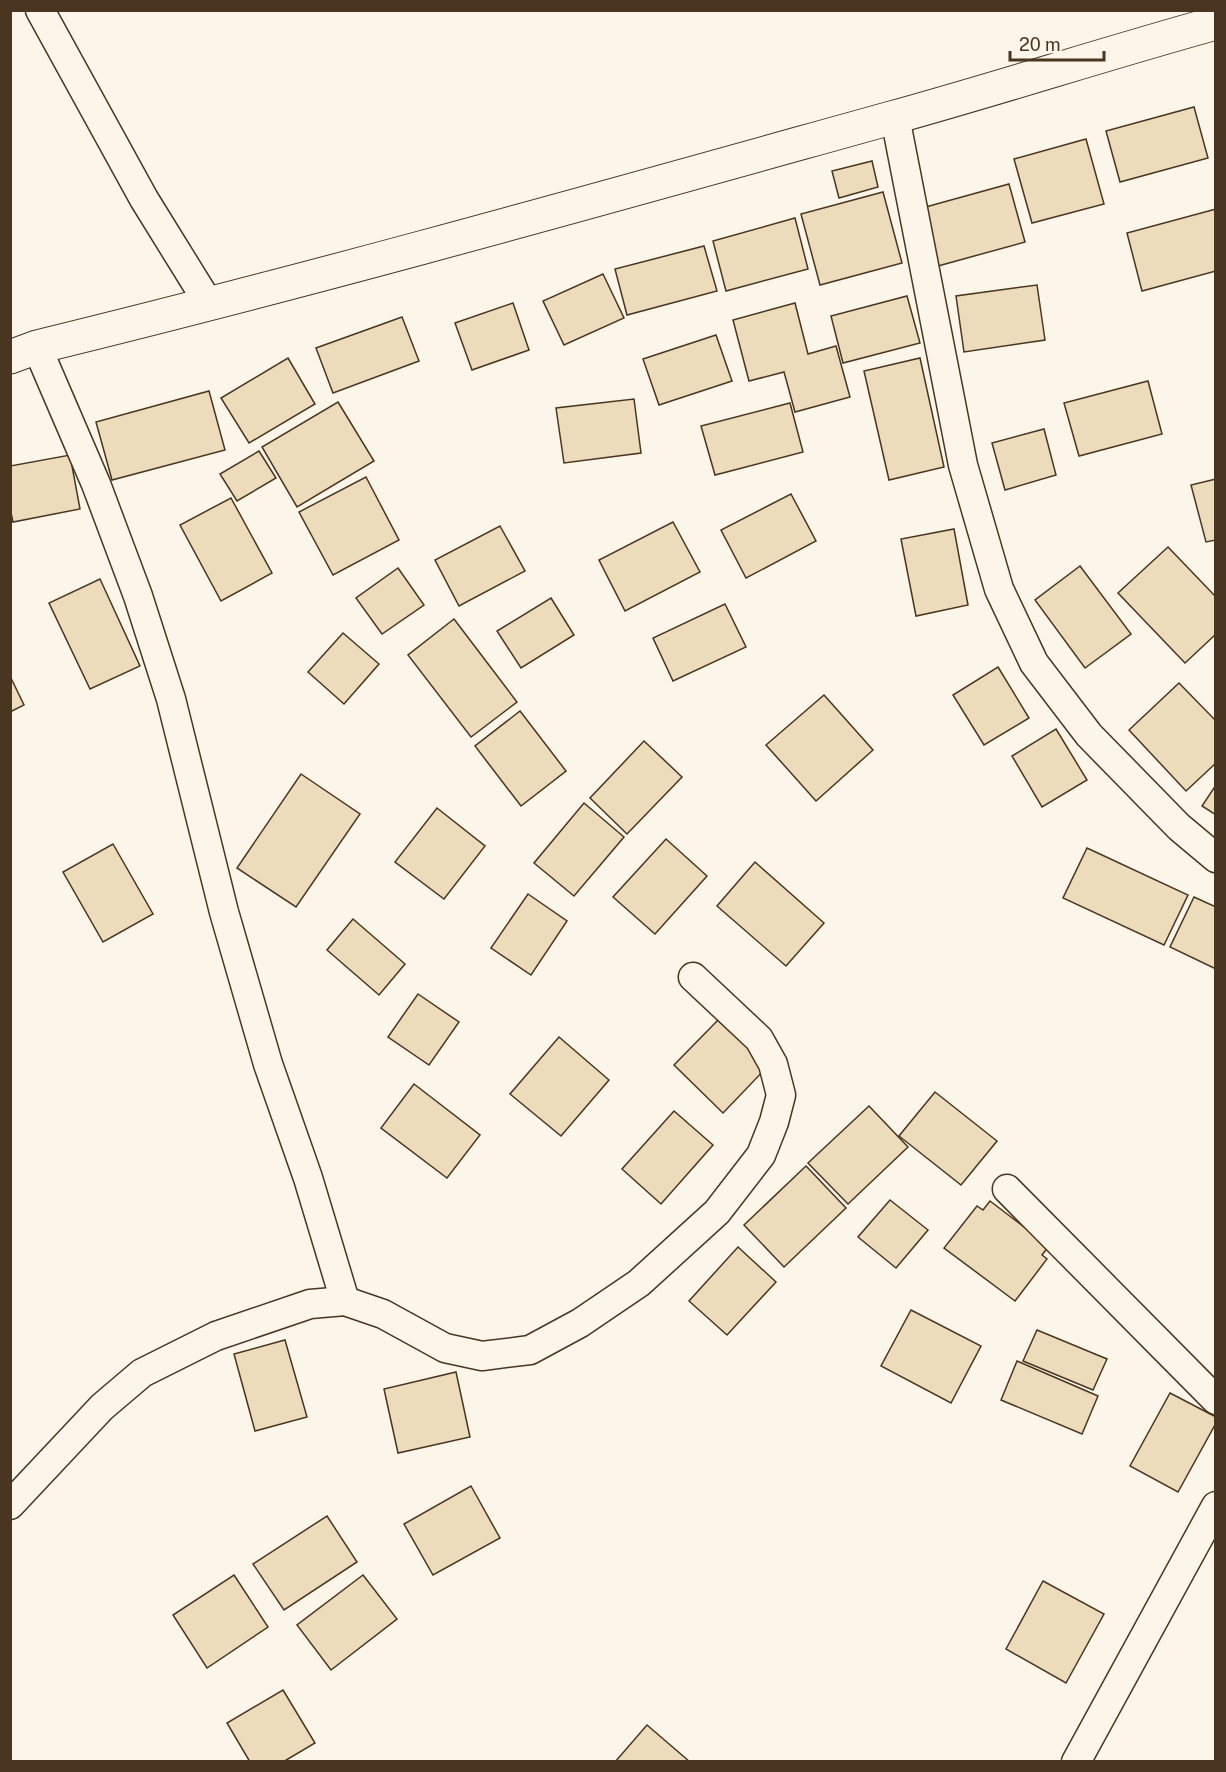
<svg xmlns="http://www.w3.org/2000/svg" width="1226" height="1772" viewBox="0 0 1226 1772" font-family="'Public Sans',sans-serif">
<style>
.building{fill:#ecdcbc;stroke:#4a3520;stroke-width:1.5}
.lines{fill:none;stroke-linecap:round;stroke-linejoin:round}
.street-casing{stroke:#4a3520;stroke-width:31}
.secondary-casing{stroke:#4a3520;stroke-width:35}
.street{stroke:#fbf6e9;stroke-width:28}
.secondary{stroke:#fbf6e9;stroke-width:33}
</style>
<rect width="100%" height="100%" fill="#fbf6e9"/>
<!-- building -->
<g class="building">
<path d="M1194 107 1208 158 1120 182 1106 131Z"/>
<path d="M1086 139 1104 204 1032 223 1014 159Z"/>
<path d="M872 161 878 187 839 198 832 171Z"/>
<path d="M1009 184 1025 242 938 266 922 208Z"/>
<path d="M883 192 902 263 820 285 801 214Z"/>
<path d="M1216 209V271L1142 291 1127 233Z"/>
<path d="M795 218 808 269 726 291 713 241Z"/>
<path d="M704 246 717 291 627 315 615 269Z"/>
<path d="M603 274 624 318 564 345 543 301Z"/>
<path d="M1037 285 1045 340 964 352 956 296Z"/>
<path d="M907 296 920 343 843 363 831 316Z"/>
<path d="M513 303 529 350 472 370 455 323Z"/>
<path d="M795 303 808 354 836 346 850 397 795 412 784 372 749 381 733 320Z"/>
<path d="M402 317 419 361 333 393 316 348Z"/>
<path d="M716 335 732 381 659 405 643 359Z"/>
<path d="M288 358 315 404 249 443 221 398Z"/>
<path d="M920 358 944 467 889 480 864 371Z"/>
<path d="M1148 381 1162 434 1079 456 1064 403Z"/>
<path d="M209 391 225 450 112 480 96 422Z"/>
<path d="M634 399 641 453 564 463 556 408Z"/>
<path d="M338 402 374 461 297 507 262 447Z"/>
<path d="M790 403 803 452 715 475 701 426Z"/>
<path d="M1044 429 1056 475 1005 490 992 443Z"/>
<path d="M259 451 276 478 237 501 220 474Z"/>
<path d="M70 455 80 509 13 522 10 508V466Z"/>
<path d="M366 477 399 540 333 575 299 512Z"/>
<path d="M1216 479V540L1206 542 1191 485Z"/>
<path d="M791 494 816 541 746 578 721 530Z"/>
<path d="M231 498 272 573 221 601 180 525Z"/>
<path d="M673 522 700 572 625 611 599 560Z"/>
<path d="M500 526 525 571 459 606 435 560Z"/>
<path d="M954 529 968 605 916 616 901 539Z"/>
<path d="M1168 547 1216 597V634L1185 663 1118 593Z"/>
<path d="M1080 566 1131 634 1085 668 1035 600Z"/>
<path d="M398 568 424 605 382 634 356 598Z"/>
<path d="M100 579 140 666 90 689 49 603Z"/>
<path d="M551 598 574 635 521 668 497 631Z"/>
<path d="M725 604 746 647 673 681 653 638Z"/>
<path d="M454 619 517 702 471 737 408 655Z"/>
<path d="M343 633 379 664 344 704 308 672Z"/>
<path d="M998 667 1029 718 984 745 953 695Z"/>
<path d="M10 676 24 705 10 712Z"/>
<path d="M1179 683 1216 721V763L1186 791 1129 730Z"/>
<path d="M824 695 873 750 816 801 766 745Z"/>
<path d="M520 711 566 771 521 806 475 746Z"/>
<path d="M1056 729 1087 780 1042 807 1012 756Z"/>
<path d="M644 741 682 777 627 834 590 798Z"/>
<path d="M301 774 360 814 296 907 237 868Z"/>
<path d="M1216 785V815L1202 806Z"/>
<path d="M584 803 624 837 574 896 534 863Z"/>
<path d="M437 808 485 846 444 899 395 862Z"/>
<path d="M666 839 707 876 655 934 613 897Z"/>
<path d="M113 844 153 914 103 942 63 872Z"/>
<path d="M1087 848 1188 895 1164 945 1063 898Z"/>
<path d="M755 862 824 923 786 966 717 906Z"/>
<path d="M528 894 567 921 531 975 491 948Z"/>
<path d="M1194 897 1216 907V969L1170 947Z"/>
<path d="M353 919 405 964 379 995 327 950Z"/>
<path d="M418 994 459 1022 429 1065 388 1037Z"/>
<path d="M720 1018 769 1065 723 1113 674 1065Z"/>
<path d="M559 1037 609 1080 561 1136 510 1094Z"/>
<path d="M414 1084 480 1135 447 1178 381 1128Z"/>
<path d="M935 1092 997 1141 961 1185 899 1136Z"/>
<path d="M869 1106 908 1147 848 1204 808 1163Z"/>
<path d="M674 1111 713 1145 661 1204 622 1169Z"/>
<path d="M806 1166 846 1208 784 1267 744 1225Z"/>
<path d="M890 1200 928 1230 896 1268 858 1237Z"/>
<path d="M990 1201 1049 1246 1042 1255 1047 1259 1015 1301 944 1248 977 1206 983 1210Z"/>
<path d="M738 1247 776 1282 727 1335 689 1301Z"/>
<path d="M911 1310 981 1346 951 1403 881 1366Z"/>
<path d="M1037 1330 1107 1359 1093 1390 1023 1361Z"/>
<path d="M285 1340 307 1417 255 1431 234 1354Z"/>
<path d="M1017 1361 1098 1396 1082 1434 1001 1400Z"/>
<path d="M456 1372 470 1437 398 1453 384 1389Z"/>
<path d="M1170 1393 1216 1417V1423L1178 1492 1130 1466Z"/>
<path d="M471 1486 500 1538 433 1575 404 1524Z"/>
<path d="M327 1516 357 1562 284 1610 253 1564Z"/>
<path d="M234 1575 268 1627 207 1668 173 1615Z"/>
<path d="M363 1575 397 1619 331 1670 297 1625Z"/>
<path d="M1043 1581 1104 1614 1066 1683 1006 1649Z"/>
<path d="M283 1690 315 1743 283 1762H250L227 1723Z"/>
<path d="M647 1725 690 1762H615Z"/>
</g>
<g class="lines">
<!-- street casing -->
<g class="street-casing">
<g id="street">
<path d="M40 10 144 199 209 304"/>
<path d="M895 117 963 465 999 589 1034 663 1089 735 1179 827 1216 858"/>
<path d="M37 347 96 484 138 596 171 699 224 912 268 1064 308 1178 345 1301"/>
<path d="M1007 1189 1216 1400"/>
<path d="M10 1505 102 1407 142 1373 216 1336 310 1304 345 1301 383 1314 445 1348 482 1356 530 1350 580 1323 639 1283 717 1212 761 1155 774 1122 781 1095 773 1064 759 1039 693 977"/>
<path d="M1076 1762 1216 1506"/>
</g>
</g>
<!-- secondary casing -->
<g class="secondary-casing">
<path id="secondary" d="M10 357 37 347C324 277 607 197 891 118 1000 88 1107 53 1216 23"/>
</g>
<!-- street -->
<use href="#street" class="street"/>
<!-- secondary -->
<use href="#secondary" class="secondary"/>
</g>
<!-- border -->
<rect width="1226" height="1772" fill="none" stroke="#4a3520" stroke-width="24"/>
<!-- scale -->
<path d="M1010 51v9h94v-9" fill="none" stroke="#4a3520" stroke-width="3"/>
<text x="1019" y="51" font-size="18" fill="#4a3520" stroke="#fbf6e9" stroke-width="4.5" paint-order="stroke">20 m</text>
</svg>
